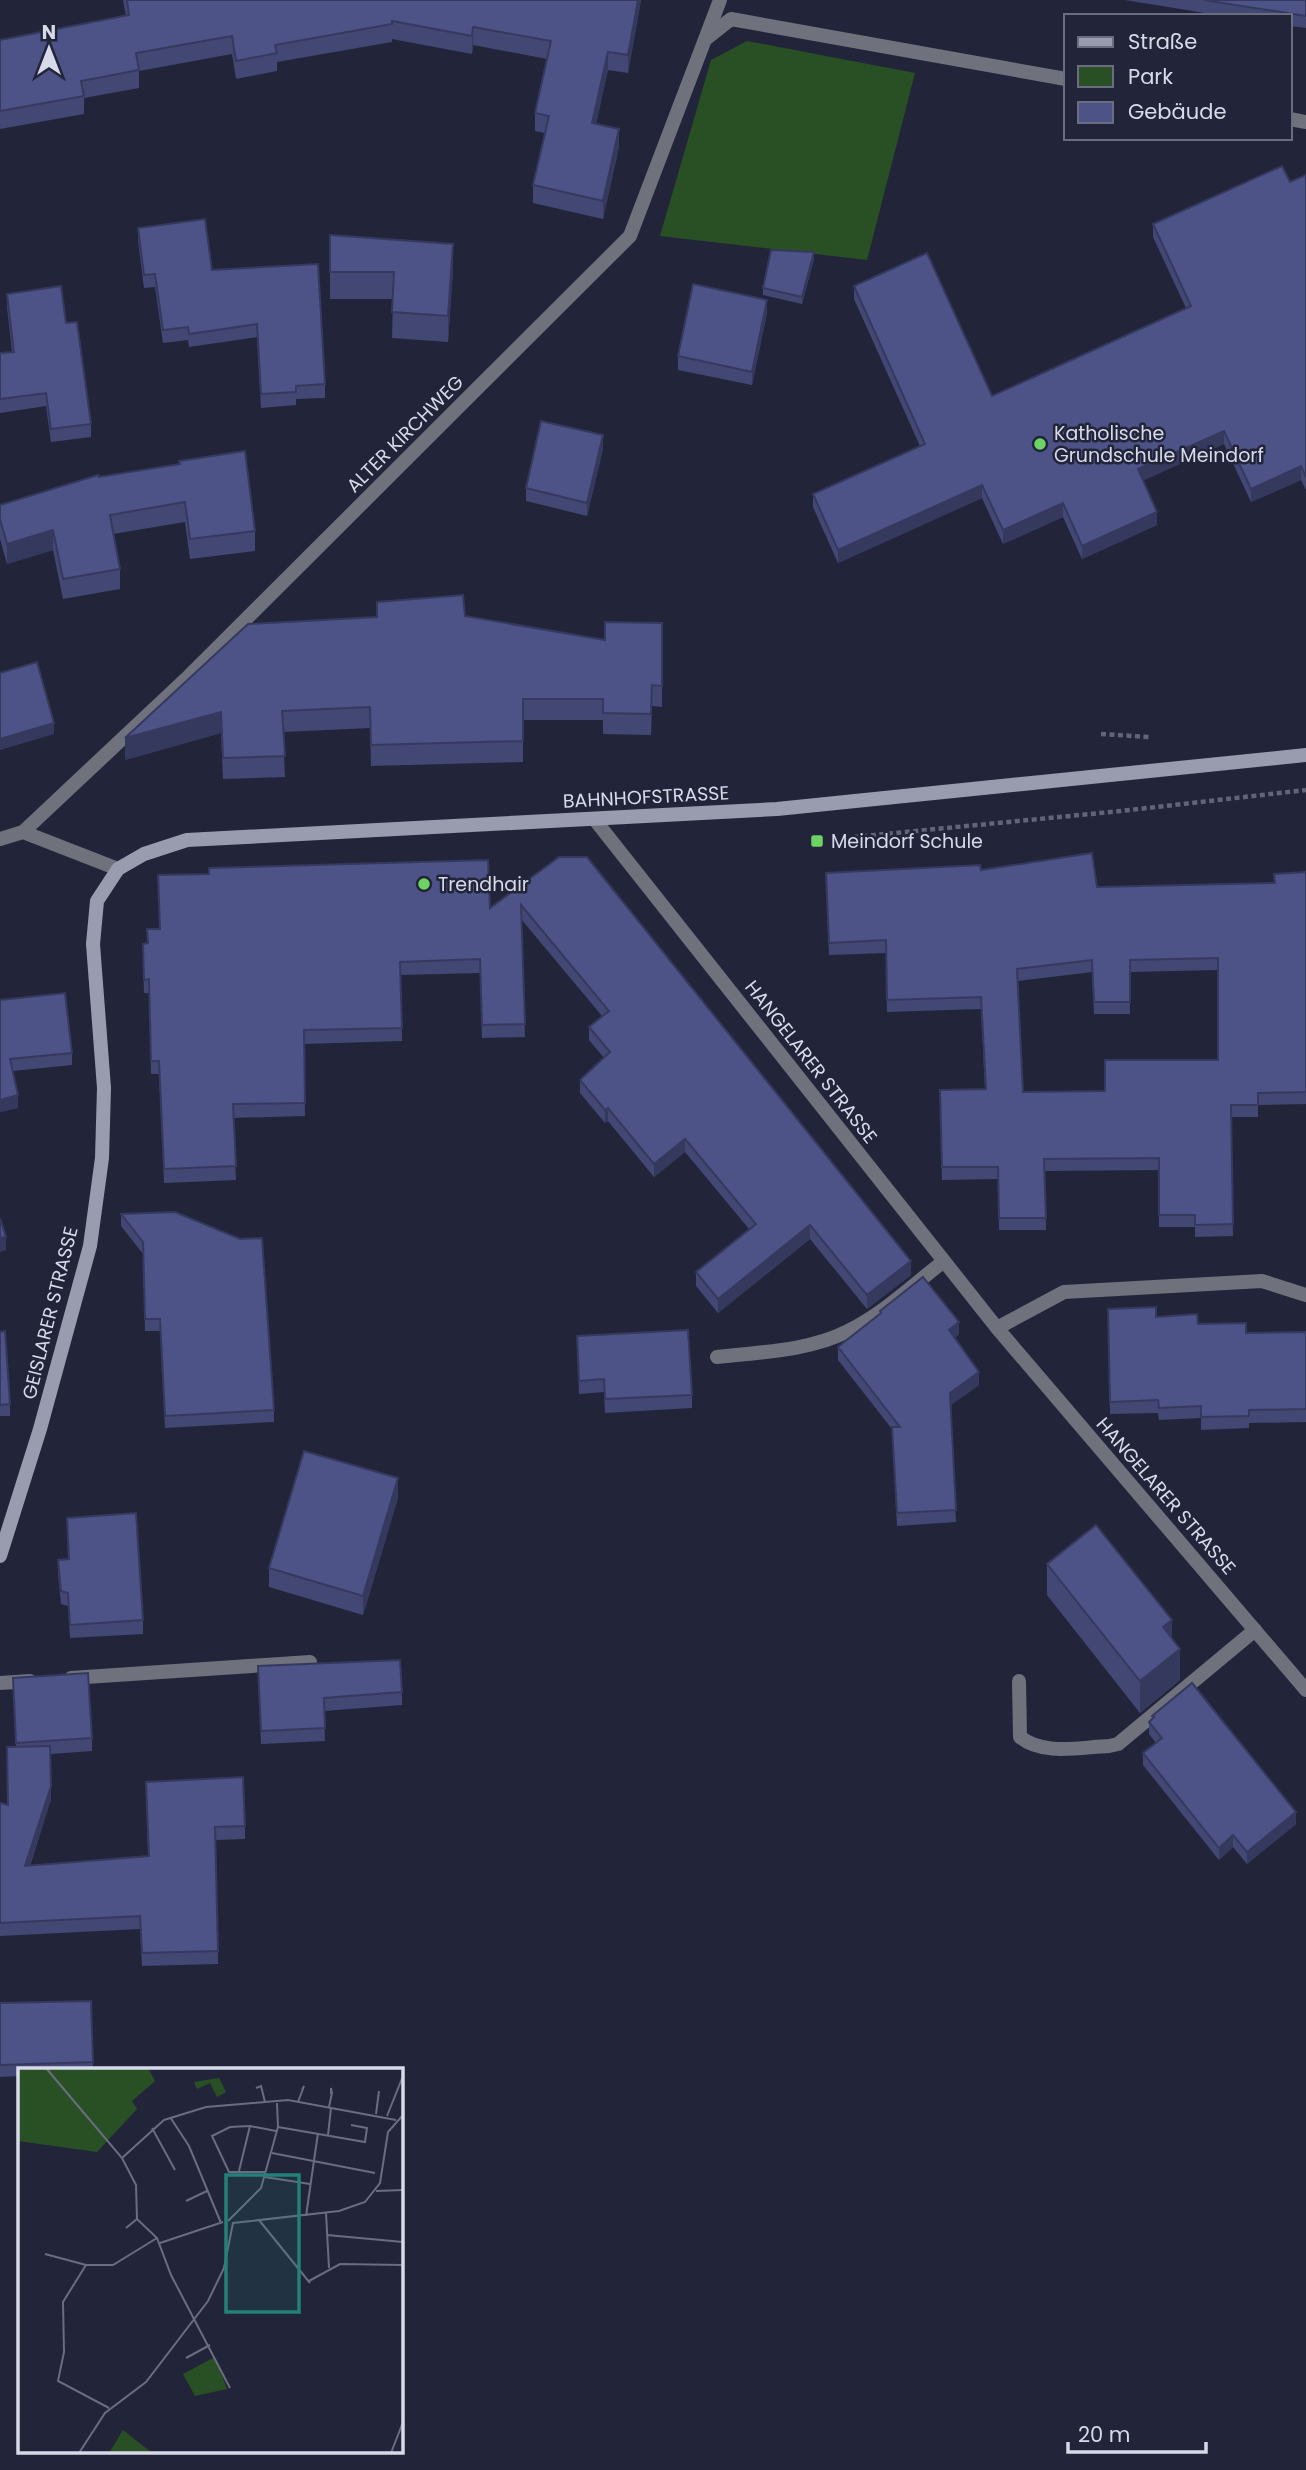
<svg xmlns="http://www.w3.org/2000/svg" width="1306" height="2470" viewBox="0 0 1306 2470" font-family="Poppins,sans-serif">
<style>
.green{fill:#295025}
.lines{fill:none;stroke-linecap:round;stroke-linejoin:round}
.path{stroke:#626578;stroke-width:4.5;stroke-dasharray:5 3.5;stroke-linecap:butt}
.lane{stroke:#6f717d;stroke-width:14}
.street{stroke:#6f717d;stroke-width:14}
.secondary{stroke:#999caf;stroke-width:14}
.wall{fill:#424774;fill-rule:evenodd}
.shaded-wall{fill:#36395e}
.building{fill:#4d5287;stroke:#36395e;stroke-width:2;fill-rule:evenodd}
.poi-dot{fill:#6dd361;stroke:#22253a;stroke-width:2.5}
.labels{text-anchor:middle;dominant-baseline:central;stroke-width:5;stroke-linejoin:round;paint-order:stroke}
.poi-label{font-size:19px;fill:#d7dae9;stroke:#22253a;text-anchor:start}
.street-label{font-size:19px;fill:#d7dae9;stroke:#22253a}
.inset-road{fill:none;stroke:#6a6d80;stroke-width:2}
.view{fill:#23807a;fill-opacity:0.15;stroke:#23807a;stroke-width:3.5}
.inset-edge{fill:none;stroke:#d7dae9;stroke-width:3.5}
</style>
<rect width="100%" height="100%" fill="#22253a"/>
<!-- green -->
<path class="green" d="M747 41 915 73 867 260 660 236 711 60Z"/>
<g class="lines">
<!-- path -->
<g class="path">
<path d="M1101 734 1149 737"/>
<path d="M854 837 1121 811 1306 790"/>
</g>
<!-- lane -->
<g class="lane">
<path d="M997 1328 1064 1292 1262 1281 1306 1295"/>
<path d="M717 1357C760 1352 809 1351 848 1331 883 1314 914 1284 944 1261"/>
<path d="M71 1678 310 1662"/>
<path d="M1019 1681 1020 1737C1043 1756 1081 1747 1109 1746L1118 1744 1255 1630"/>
<path d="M0 1683 30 1681"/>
</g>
<!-- street -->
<g class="street">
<path d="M707 38 731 19 1066 79"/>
<path d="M1290 119 1306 122"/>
<path d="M595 820 997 1328 1306 1690"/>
<path d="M23 832 189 676 630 236 720 0"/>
<path d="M0 839 23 832 118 869"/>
</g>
<!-- secondary -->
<path class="secondary" d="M0 1556 40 1429 90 1246 102 1158 104 1088 93 944 97 901 118 869 144 854 187 840 777 809 1306 755"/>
</g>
<!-- wall -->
<g class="wall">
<path d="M123 0H641L628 73 608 70 596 124 619 147 603 219 533 203V185L545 133 535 131V113L547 59 473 45 472 54 392 39V42L277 62V71L236 79 232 54 139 71V88L84 98V114L0 129V40L126 16Z"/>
<path d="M1125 0H1306V28L1290 26V16H1223Z"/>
<path d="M1306 175V490L1301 480 1251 502 1224 444 1143 480 1157 525 1082 559 1063 517 1003 544 982 498 838 563 813 507V494L920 446 854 299V286L992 396 1186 308 1153 237V224L1290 182Z"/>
<path d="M138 228 212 270 325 384V398L296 399V405L261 408 257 337 189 347 188 340 163 343 155 287 144 288 138 241Z"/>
<path d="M330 235 453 270 448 342 392 338 393 299H330Z"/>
<path d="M814 259 802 304 763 295V288Z"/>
<path d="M7 294 66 323 91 424V437L51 442 46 406 0 413V353L12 352 7 307Z"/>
<path d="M767 313 752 385 678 370V356Z"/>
<path d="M603 449 587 516 526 501V488Z"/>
<path d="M179 464 255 531V551L190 559 185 522 113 534 120 569V589L63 599 53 550 7 564 0 539V505L99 477Z"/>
<path d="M465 616 605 640 662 623V707L652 706 651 735 603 734V720H523V762L371 766 370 728 283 732 285 777 223 779 221 733 125 760Z"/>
<path d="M559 857 911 1275 867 1309 810 1239 718 1313 696 1286V1272L749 1229 685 1152 654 1177 608 1121 605 1123 580 1093V1080L604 1058 589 1040V1027L602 1016 521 919 525 1037 482 1038 480 973 401 975 402 1041 304 1044 305 1116 233 1118 236 1180 164 1183 159 1074H151L149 993H144L143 958 147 943 159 929 490 908Z"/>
<path d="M981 870 1097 887 1274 883 1306 872V1104L1258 1105V1117H1231L1233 1236 1195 1237V1227H1159V1170L1045 1171 1046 1230H999L998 1179 942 1180 940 1090 985 1089 981 1009 887 1012 886 953 829 955 826 885ZM1218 970V1060L1105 1091 1023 1092 1018 981 1092 972 1094 1014H1130V972Z"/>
<path d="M0 1000 72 1053V1065L13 1071 18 1108 0 1112Z"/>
<path d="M121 1214 240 1239 274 1410V1422L165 1428 160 1331H145L143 1254 121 1226Z"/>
<path d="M1108 1309 1246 1333 1306 1332V1422L1249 1423V1428L1201 1430V1418L1159 1420 1158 1413 1110 1414Z"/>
<path d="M880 1311 959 1334 955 1338 979 1385 950 1405 956 1522 897 1526 892 1429 838 1360V1347L880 1314Z"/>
<path d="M0 1332 10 1404V1416H0Z"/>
<path d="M577 1336 692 1395V1408L605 1413 604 1392 579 1394Z"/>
<path d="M398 1498 363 1615 269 1587V1568Z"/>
<path d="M67 1518 143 1620V1634L70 1638 68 1606 61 1604 58 1573V1560L68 1559Z"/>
<path d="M1047 1564 1172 1638 1180 1680 1140 1713 1047 1595Z"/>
<path d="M258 1666 402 1692V1705L324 1711 325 1741 261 1744Z"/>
<path d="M13 1678 92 1738V1751L51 1754V1799L30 1866 148 1856 146 1782 245 1826V1839L216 1840 218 1964 142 1966 140 1929 0 1936V1803L8 1805 16 1747Z"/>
<path d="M1152 1716 1296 1824 1247 1864 1233 1847 1219 1860 1143 1765V1753L1156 1743 1149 1734V1722L1152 1718Z"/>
<path d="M91 2001 93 2069H19V2076L0 2077V2003Z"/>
</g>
<!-- shaded-wall -->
<g class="shaded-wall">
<path d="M638 0H641L628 73V55Z"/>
<path d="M473 27V45L472 54V36Z"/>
<path d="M608 52V70L592 141V123Z"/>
<path d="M619 129V147L603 219V201Z"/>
<path d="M453 244V270L448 342V316Z"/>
<path d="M814 252V259L802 304V297Z"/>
<path d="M767 300V313L752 385V372Z"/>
<path d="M1224 431V444L1138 483V469Z"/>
<path d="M603 435V449L587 516V503Z"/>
<path d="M1301 466V480L1251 502V489Z"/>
<path d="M982 485V498L838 563V550Z"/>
<path d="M1063 503V517L1003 544V530Z"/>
<path d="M1157 512V525L1082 559V546Z"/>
<path d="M53 530V550L7 564V544Z"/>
<path d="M221 712V733L125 760V738Z"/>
<path d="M54 723V734L0 750V739Z"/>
<path d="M18 1095V1108L0 1112V1100Z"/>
<path d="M608 1108V1121L605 1123V1110Z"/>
<path d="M685 1139V1152L654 1177V1164Z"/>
<path d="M810 1225V1239L718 1313V1299Z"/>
<path d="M6 1237V1250L0 1252V1238Z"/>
<path d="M911 1261V1275L867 1309V1295Z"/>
<path d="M959 1322V1334L949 1343V1330Z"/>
<path d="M979 1372V1385L950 1406V1393Z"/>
<path d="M398 1478V1498L363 1615V1596Z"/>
<path d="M1172 1620V1652L1163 1627Z"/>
<path d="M1180 1649V1680L1140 1713V1681Z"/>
<path d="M51 1786V1799L25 1879V1866Z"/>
<path d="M1296 1812V1824L1247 1864V1852Z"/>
<path d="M1233 1835V1847L1219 1860V1848Z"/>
</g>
<!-- building -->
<g class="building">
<path d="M127 0H638L628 55 608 52 592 123 619 129 603 201 533 185 549 116 535 113 551 41 473 27 472 36 392 21V24L275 45 277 53 236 61 232 36 136 53 139 70 81 81 84 96 0 111V40L129 15Z"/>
<path d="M1204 0H1306V16Z"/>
<path d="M1282 166 1290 182 1306 175V477L1301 466 1251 489 1224 431 1138 469 1157 512 1082 546 1063 503 1003 530 982 485 838 550 813 494 925 444 854 286 927 253 992 396 1191 306 1153 224Z"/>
<path d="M205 219 212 270 318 264 325 384 296 386V392L261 394 257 324 189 334 188 327 163 330 155 274 144 275 138 228Z"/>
<path d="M330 235 453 244 448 316 392 312 394 272H330Z"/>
<path d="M771 250 814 252 802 297 763 288Z"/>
<path d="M693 284 767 300 752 372 678 356Z"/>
<path d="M61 286 66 323 77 322 91 424 51 429 46 393 0 399V353L14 352 7 294Z"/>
<path d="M541 421 603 435 587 503 526 488Z"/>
<path d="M245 451 255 531 190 539 185 502 110 515 120 569 63 579 53 530 7 544 0 519V505L98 475 99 477 180 464 179 461Z"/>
<path d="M463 595 465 616 605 640V622L662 623V686L652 685 651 714 603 713V699H523V741L371 745 370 707 282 711 285 756 223 758 221 712 125 738 248 624 377 617V602Z"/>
<path d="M37 662 54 723 0 739V673Z"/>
<path d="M1092 853 1097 887 1275 883 1274 874 1306 872V1092L1258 1093V1105H1231L1233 1224 1195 1225V1215H1159V1158L1044 1159 1046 1218H999L998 1167H942L940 1090 986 1089 981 997 887 1000 886 940 829 943 826 873 980 865 981 870ZM1218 958V1060H1105V1091L1023 1092 1017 969 1092 960 1094 1002H1130V960Z"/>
<path d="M559 857H587L911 1261 867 1295 810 1225 718 1299 696 1272 756 1224 685 1139 654 1164 608 1108 605 1110 580 1080 610 1052 589 1027 609 1011 521 905 525 1024 482 1025 480 959 400 962 402 1028 304 1030 305 1103 233 1104 236 1166 164 1169 159 1061H151L149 979 144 980 143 944 148 943 147 929H160L158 875 209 874V868L488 860 490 908Z"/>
<path d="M65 993 72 1053 10 1059 18 1095 0 1100V1000Z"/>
<path d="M175 1212 240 1239 262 1238 274 1410 165 1416 160 1319H145L143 1242 121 1214Z"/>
<path d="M0 1218 6 1237 0 1238Z"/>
<path d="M923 1277 959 1322 949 1330 979 1372 950 1393 956 1510 897 1513 892 1427H900L838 1347 881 1313 880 1311Z"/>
<path d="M1156 1307V1317L1197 1314 1198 1324 1246 1323V1333L1306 1332V1409L1249 1410V1416L1201 1417V1406L1159 1408 1158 1400 1110 1402 1108 1309Z"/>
<path d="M688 1330 692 1395 605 1399 604 1379 579 1381 577 1336Z"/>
<path d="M5 1331 10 1404 0 1405V1332Z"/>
<path d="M304 1451 398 1478 363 1596 269 1568Z"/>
<path d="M136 1513 143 1620 70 1625 68 1593 61 1591 58 1560 69 1559 67 1518Z"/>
<path d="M1096 1525 1172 1620 1163 1627 1180 1649 1140 1681 1047 1564Z"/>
<path d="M400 1660 402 1692 324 1698 325 1728 261 1731 258 1666Z"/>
<path d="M88 1673 92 1738 16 1743 13 1678Z"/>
<path d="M1192 1683 1296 1812 1247 1852 1233 1835 1219 1848 1143 1753 1162 1738 1149 1722 1154 1717 1152 1716Z"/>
<path d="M50 1746 51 1786 25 1866 149 1856 146 1782 243 1777 245 1826 215 1827 218 1951 142 1953 140 1916 0 1923V1803L8 1805 7 1747Z"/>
<path d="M91 2001 93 2062 0 2065V2003Z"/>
</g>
<!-- markers -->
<g class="poi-dot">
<circle cx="1040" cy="444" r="7"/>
<rect x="810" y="834" width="14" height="14" rx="3.5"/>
<circle cx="424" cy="884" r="7"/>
</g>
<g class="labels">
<!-- poi labels -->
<g class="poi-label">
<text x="1054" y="433">Katholische<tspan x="1054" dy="22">Grundschule Meindorf</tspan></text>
<text x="831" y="841">Meindorf Schule</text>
<text x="438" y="884">Trendhair</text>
</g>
<!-- street labels -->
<g class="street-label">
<text transform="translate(405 434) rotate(-45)">ALTER KIRCHWEG</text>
<text transform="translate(646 797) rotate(-3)">BAHNHOFSTRASSE</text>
<text transform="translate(811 1062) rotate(52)">HANGELARER STRASSE</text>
<text transform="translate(50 1313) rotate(-76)">GEISLARER STRASSE</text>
<text transform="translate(1166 1496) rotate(49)">HANGELARER STRASSE</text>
</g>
</g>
<!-- overview -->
<g transform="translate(18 2068)">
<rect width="385" height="385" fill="#22253a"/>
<path d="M0 0H130L137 13 114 33 119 41 79 84 0 73ZM201 10 208 24 199 29 192 15 179 21 176 14ZM197 289 209 321 177 328 165 306ZM105 362 134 385H91Z" fill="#295025"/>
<path class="inset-road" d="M28 0 104 90 118 117 119 151 108 160M238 20 243 18 247 34M280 34 286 18 284 22M311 39 314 25 313 20V26M358 46 361 23M369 48 385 8M152 49 171 78 203 155M232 58 212 59 194 68 211 104H248M260 59 347 74 349 60 333 57M134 60 157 102M310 67 313 40M254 85 357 105M104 90 146 52 188 39 270 32 378 52M221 103 232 58 258 63M247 109 292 116M358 123 385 122M168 133 189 123M308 145 311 200M288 148 300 65M119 151 139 170 153 207 212 320M241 152 292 215M210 153 243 120 260 59 259 35M309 167 385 174M142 175 205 154M27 186 68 197H95L139 170M68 197 45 234 46 284 40 313 91 340M291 213 322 196 385 197M168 290 192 277M61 385 87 345 128 314 190 233 206 200 215 155 321 143 347 134 362 115 370 64 385 47M373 385 385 354"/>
<path class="view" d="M208 107H281V244H208Z"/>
<rect width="385" height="385" class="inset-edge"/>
</g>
<!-- legend -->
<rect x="1064" y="14" width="228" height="126" fill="#22253a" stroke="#6a6d80" stroke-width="2"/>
<rect x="1078" y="37" width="35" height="10" fill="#999caf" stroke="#6a6d80" stroke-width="2"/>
<text x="1128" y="49" font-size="21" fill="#d7dae9">Straße</text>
<rect x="1078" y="66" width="35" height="21" fill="#295025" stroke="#6a6d80" stroke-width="2"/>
<text x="1128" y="84" font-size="21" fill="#d7dae9">Park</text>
<rect x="1078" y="102" width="35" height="21" fill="#4d5287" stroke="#6a6d80" stroke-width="2"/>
<text x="1128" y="119" font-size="21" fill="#d7dae9">Gebäude</text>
<!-- north arrow -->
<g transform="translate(49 49)" stroke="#22253a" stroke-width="5" paint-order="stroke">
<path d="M0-5L12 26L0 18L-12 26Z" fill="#d7dae9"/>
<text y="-10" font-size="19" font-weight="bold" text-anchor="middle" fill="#d7dae9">N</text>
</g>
<!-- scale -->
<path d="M1068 2442v10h138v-10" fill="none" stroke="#d7dae9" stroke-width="3.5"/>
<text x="1078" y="2442" font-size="21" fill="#d7dae9" stroke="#22253a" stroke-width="5" paint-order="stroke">20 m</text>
</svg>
